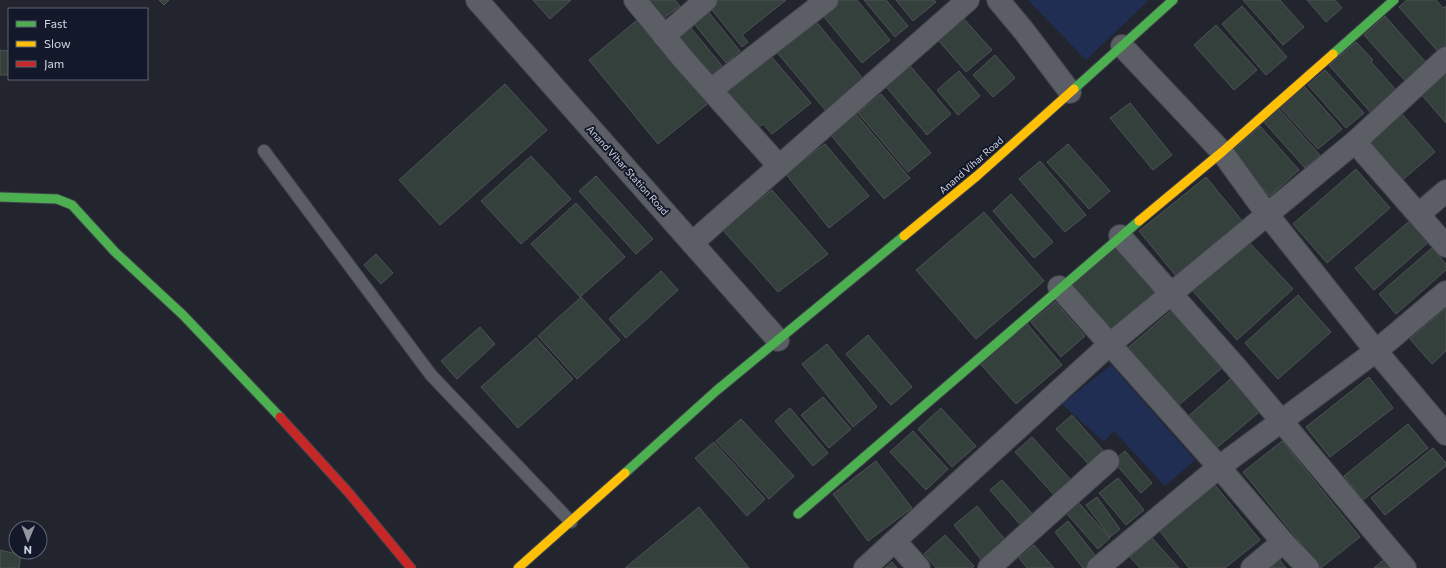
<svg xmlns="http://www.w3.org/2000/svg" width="1446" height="568" viewBox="0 0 1446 568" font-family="Commissioner,sans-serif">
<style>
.green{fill:#212e53}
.building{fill:#34403c;stroke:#4f5354}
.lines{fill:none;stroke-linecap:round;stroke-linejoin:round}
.lane-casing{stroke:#40424a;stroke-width:14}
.street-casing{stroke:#40424a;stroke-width:24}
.fast-casing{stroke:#40424a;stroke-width:11}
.slow-casing{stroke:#40424a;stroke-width:11}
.jam-casing{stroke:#40424a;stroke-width:11}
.lane{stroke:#5b5e65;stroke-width:12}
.street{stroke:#5b5e65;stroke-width:22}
.fast{stroke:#4caf50;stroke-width:9}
.slow{stroke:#ffc107;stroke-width:9}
.jam{stroke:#c62828;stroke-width:9}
.labels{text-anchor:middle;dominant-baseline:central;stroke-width:4;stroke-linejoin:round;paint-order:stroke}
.street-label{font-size:10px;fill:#d1d5e1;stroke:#13192a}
</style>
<rect width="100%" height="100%" fill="#22252e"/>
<!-- green -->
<g class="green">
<path d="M1028 0H1149L1086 60Z"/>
<path d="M1111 365 1195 460 1165 486 1114 431 1104 442 1062 404Z"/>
</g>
<!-- building -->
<g class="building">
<path d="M159 0H169L164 5Z"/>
<path d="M533 0H571L550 19Z"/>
<path d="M645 0H675L680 6 661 20Z"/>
<path d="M715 0H786L742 35 748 42 742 47 708 5Z"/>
<path d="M835 0H857L890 40 862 63 820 12Z"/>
<path d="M864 0H886L908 26 895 37Z"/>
<path d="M896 0H934L936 2 913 21Z"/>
<path d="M1243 0H1280L1304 27 1283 45Z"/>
<path d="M1307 0H1335L1342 8 1326 22Z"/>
<path d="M1407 0H1436L1443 8 1446 6V50L1441 55 1399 7Z"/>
<path d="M1242 6 1287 57 1266 75 1222 24Z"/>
<path d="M706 9 740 51 726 63 691 20Z"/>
<path d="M642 16 712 100 658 144 589 60Z"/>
<path d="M1385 16 1429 66 1408 84 1364 35Z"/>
<path d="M963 18 992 50 966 72 938 40Z"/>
<path d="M814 19 864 80 826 111 775 50Z"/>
<path d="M1216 25 1257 70 1234 90 1194 45Z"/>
<path d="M691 28 723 67 709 79 677 39Z"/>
<path d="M1356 42 1373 60 1371 62 1398 92 1372 114 1329 65Z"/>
<path d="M0 50 9 51V75H0Z"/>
<path d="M770 55 811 103 772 134 763 124 755 130 724 94Z"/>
<path d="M995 55 1015 78 993 97 973 75Z"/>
<path d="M906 61 951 114 927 135 881 81Z"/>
<path d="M1325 70 1364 113 1346 128 1308 85Z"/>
<path d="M959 71 980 96 958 115 937 90Z"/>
<path d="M1446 72V123L1420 93Z"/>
<path d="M505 84 547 130 440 225 399 180Z"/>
<path d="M1304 86 1342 129 1318 149 1280 107Z"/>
<path d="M881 94 931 153 908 172 858 113Z"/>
<path d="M1130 103 1172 155 1153 170 1110 118Z"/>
<path d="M1278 108 1320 155 1305 168 1263 121Z"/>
<path d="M855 113 910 178 884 199 830 134Z"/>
<path d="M1402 114 1435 152 1399 183 1365 145Z"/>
<path d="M1260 126 1299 170 1270 196 1231 152Z"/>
<path d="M825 144 869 196 829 228 785 173Z"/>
<path d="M1068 144 1110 191 1089 209 1047 162Z"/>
<path d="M531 156 571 199 521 244 481 201Z"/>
<path d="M1040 161 1086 215 1065 232 1019 179Z"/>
<path d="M1356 169 1390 208 1327 263 1293 224Z"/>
<path d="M596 176 653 239 636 254 579 191Z"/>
<path d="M1206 177 1243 222 1176 276 1139 231Z"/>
<path d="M772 190 828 254 778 292 722 229Z"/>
<path d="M1011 194 1053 242 1034 258 993 211Z"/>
<path d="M576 203 625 257 580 297 531 244Z"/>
<path d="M984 212 1044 281 976 339 916 270Z"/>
<path d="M1412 219 1431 240 1374 290 1355 268Z"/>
<path d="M1246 239 1293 289 1237 340 1191 289Z"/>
<path d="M1116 247 1160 298 1115 336 1072 284Z"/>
<path d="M1432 248 1446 264V270L1396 314 1379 294Z"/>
<path d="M376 254 393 273 381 284 364 265Z"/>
<path d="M661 271 678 290 626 338 609 319Z"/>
<path d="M1298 295 1331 332 1278 379 1245 343Z"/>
<path d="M581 297 620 340 577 379 538 336Z"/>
<path d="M1055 302 1085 336 1061 357 1031 322Z"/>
<path d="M1446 308V351L1432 364 1410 339Z"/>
<path d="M1172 310 1222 368 1173 410 1123 352Z"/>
<path d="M1024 320 1062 365 1016 404 977 360Z"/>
<path d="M480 327 495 344 457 379 441 361Z"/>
<path d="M868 335 912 387 891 405 846 354Z"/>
<path d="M536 338 573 379 518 428 481 387Z"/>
<path d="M827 344 877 407 853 427 802 364Z"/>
<path d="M1235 375 1264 408 1213 451 1185 419Z"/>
<path d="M1369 377 1393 408 1330 457 1306 427Z"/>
<path d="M823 397 851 429 829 448 801 415Z"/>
<path d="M790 408 828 453 813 466 775 421Z"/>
<path d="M941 408 976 446 952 467 918 429Z"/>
<path d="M1072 415 1108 456 1093 469 1056 429Z"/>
<path d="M741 419 794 476 769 499 716 441Z"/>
<path d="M1408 424 1428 448 1363 500 1344 476Z"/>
<path d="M913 431 948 469 926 490 890 452Z"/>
<path d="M1032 437 1071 480 1054 495 1015 452Z"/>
<path d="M1282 441 1360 537 1321 568 1243 472Z"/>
<path d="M714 442 765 499 747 516 695 458Z"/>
<path d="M1433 448 1446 463V466L1385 515 1371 498Z"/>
<path d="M1125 451 1152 483 1141 493 1113 461Z"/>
<path d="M876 461 912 508 868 541 833 494Z"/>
<path d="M1118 478 1144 510 1126 525 1099 493Z"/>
<path d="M1002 480 1037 519 1025 530 990 490Z"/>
<path d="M1215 485 1260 540 1225 568H1189L1159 530Z"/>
<path d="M1097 497 1120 529 1110 537 1086 505Z"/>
<path d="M1078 502 1110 538 1098 549 1066 513Z"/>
<path d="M977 506 1007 542 983 562 954 525Z"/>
<path d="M699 507 749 568H625Z"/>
<path d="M1068 521 1099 560 1088 568H1083L1055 532Z"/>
<path d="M945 535 974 566 972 568H936L924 554Z"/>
<path d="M1152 538 1179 568H1140L1130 557Z"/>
<path d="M1034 545 1054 568H1027L1019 558Z"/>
<path d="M0 550 21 555 19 568H0Z"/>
<path d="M1389 555 1401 568H1374Z"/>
<path d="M1279 559 1286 568H1268Z"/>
<path d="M892 562 897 568H885Z"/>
</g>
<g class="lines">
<!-- lane casing -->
<g class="lane-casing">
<path id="lane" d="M264 151 431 375 571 522"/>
</g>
<!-- street casing -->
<g class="street-casing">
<g id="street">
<path d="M477 0 778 340"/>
<path d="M635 0 684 60 779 166"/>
<path d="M998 0 1024 31 1070 92"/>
<path d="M664 36 706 0"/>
<path d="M1122 46 1222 152 1267 214 1376 351 1446 434"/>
<path d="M711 90 827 0"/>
<path d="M1355 142 1446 246"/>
<path d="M1419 214 1446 191"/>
<path d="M1120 236 1235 366 1405 568"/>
<path d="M692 243 968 0"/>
<path d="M1059 287 1219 467 1283 542 1308 568"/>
<path d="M895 541 919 568"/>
<path d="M865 568 1109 345 1355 142 1446 58"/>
<path d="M989 568 1108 461"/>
<path d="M1098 568 1219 467 1376 351 1446 292"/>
<path d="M1252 568 1283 542"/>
</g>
</g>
<!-- fast casing -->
<g class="fast-casing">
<g id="fast">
<path d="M1333 54 1394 0"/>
<path d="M1074 89 1173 0"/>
<path d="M0 197 57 199 72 205 115 252 183 315 280 417"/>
<path d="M625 473 716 391 904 236"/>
<path d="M798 514 1139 221"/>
</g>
</g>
<!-- slow casing -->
<g class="slow-casing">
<g id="slow">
<path d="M1139 221 1222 152 1333 54"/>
<path d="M904 236 978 175 1074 89"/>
<path d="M518 568 625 473"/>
</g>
</g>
<!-- jam casing -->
<g class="jam-casing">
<path id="jam" d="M280 417 349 493 411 568"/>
</g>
<!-- lane -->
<use href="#lane" class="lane"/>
<!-- street -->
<use href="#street" class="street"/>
<!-- fast -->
<use href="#fast" class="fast"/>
<!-- slow -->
<use href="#slow" class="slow"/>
<!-- jam -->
<use href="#jam" class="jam"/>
</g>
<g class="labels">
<!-- street labels -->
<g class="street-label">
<text transform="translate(971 165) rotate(-41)">Anand Vihar Road</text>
<text transform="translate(628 170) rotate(48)">Anand Vihar Station Road</text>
</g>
</g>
<!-- legend -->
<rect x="8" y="8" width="140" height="72" fill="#13192a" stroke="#5f6473"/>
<rect x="16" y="21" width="20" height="6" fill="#4caf50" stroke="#5f6473"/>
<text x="44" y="28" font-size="12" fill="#d1d5e1">Fast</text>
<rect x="16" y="41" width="20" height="6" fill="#ffc107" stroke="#5f6473"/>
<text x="44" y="48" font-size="12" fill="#d1d5e1">Slow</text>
<rect x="16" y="61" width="20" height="6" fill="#c62828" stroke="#5f6473"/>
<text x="44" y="68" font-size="12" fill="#d1d5e1">Jam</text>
<!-- north arrow -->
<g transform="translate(28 540) rotate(181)"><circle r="19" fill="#13192a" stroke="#5f6473"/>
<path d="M0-3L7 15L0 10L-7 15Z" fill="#9497a2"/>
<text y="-6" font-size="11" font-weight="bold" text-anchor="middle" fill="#d1d5e1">N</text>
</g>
</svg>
